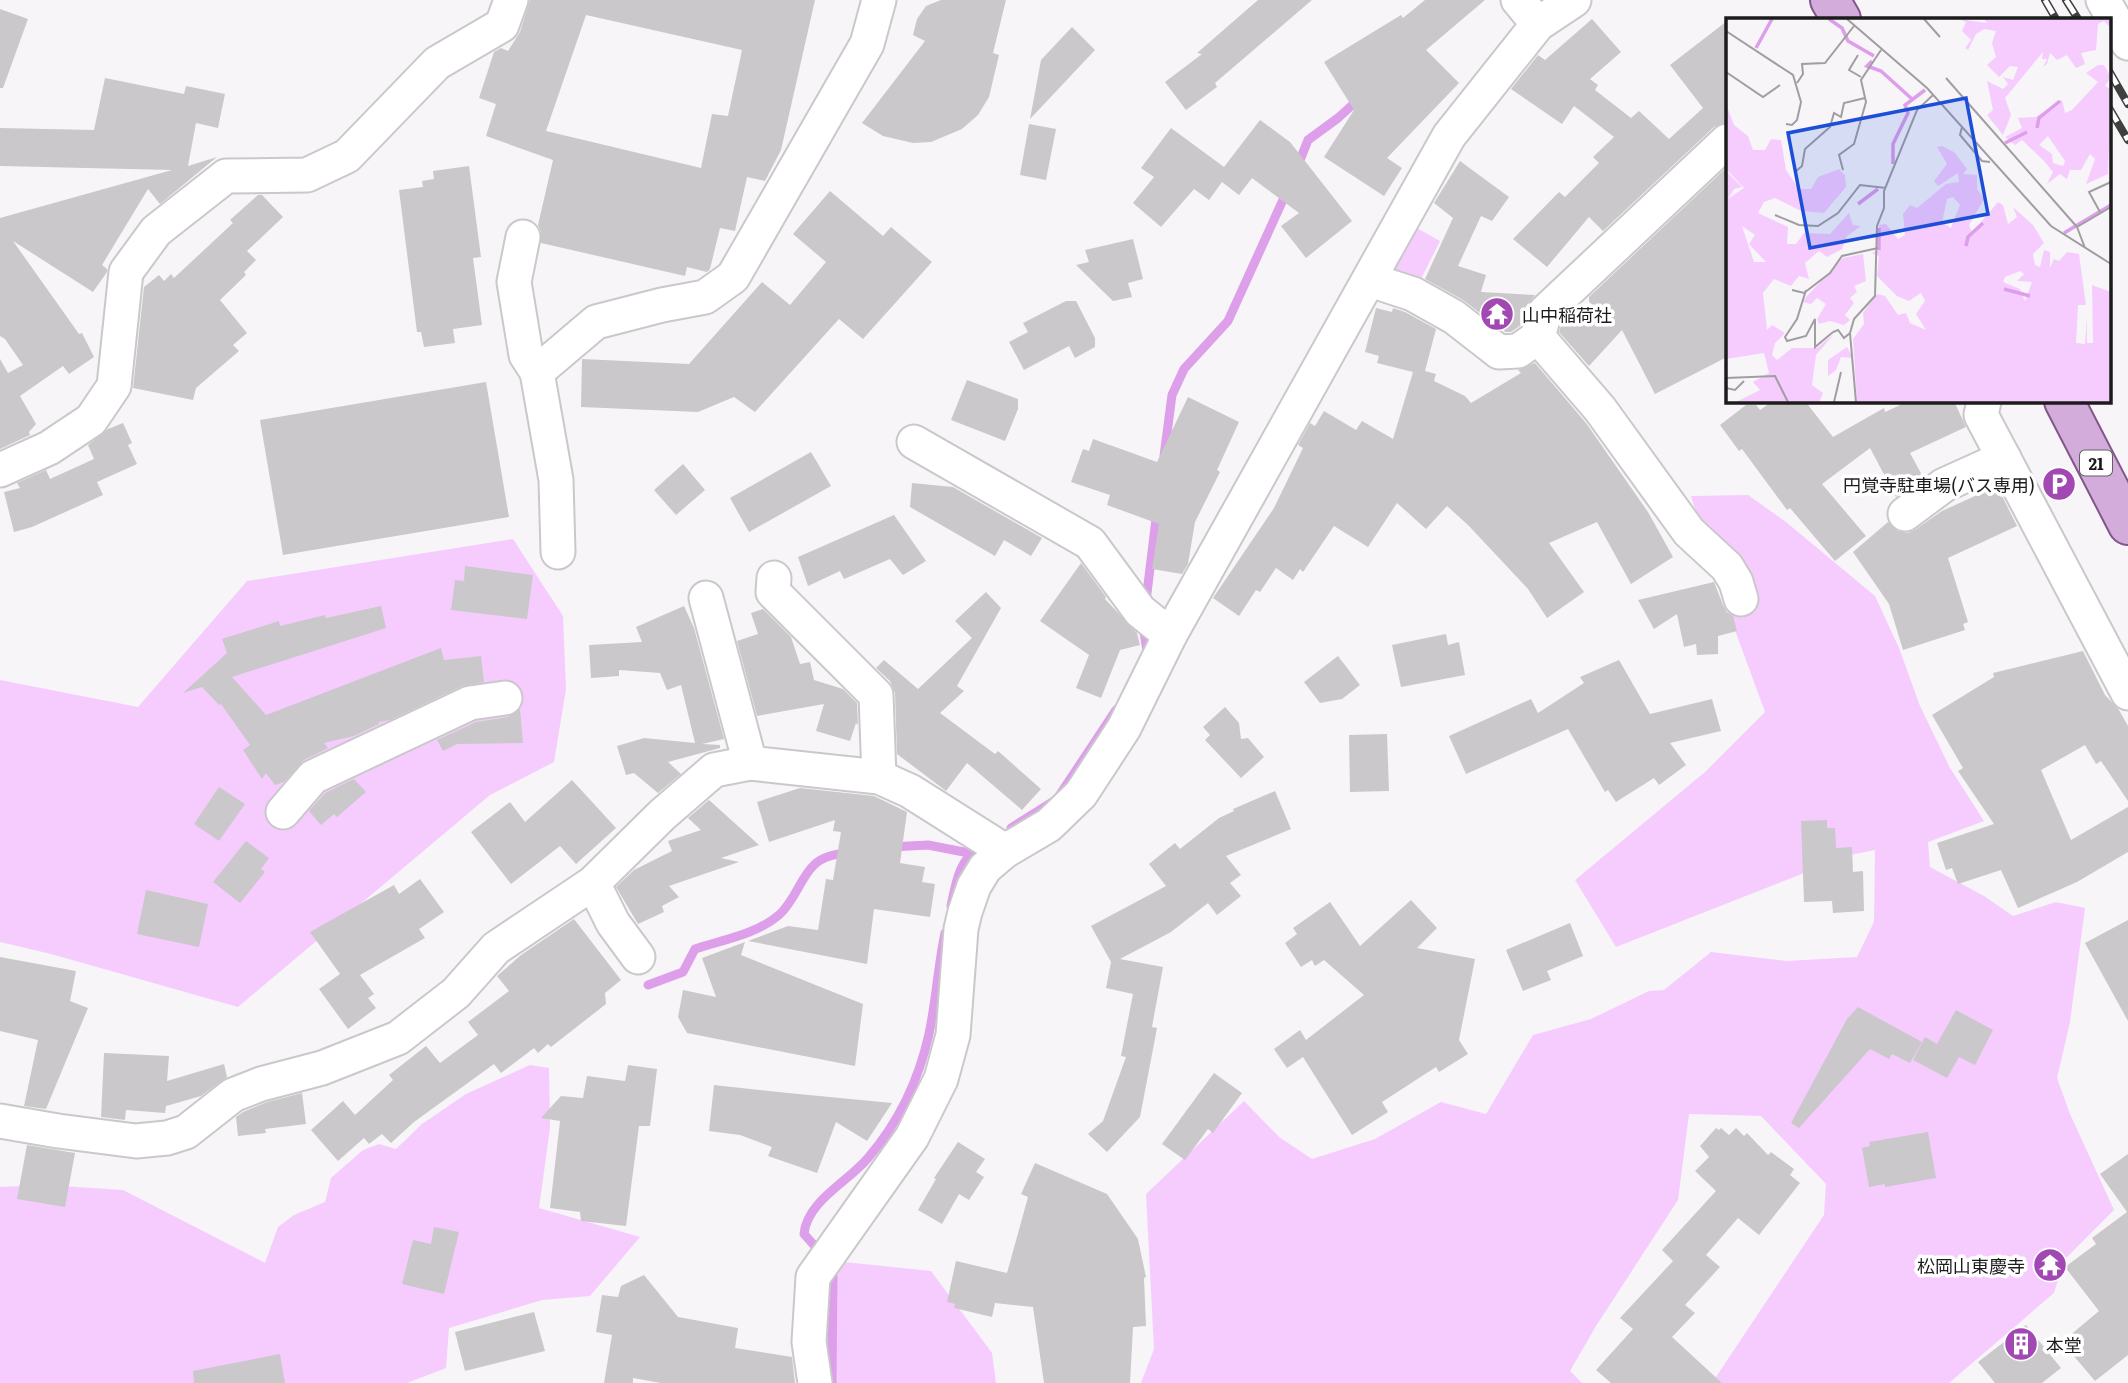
<svg xmlns="http://www.w3.org/2000/svg" width="2128" height="1383" viewBox="0 0 2128 1383" font-family="Literata,'Noto Sans JP',serif">
<style>
.green{fill:#f6ccff}
.lines{fill:none;stroke-linecap:round;stroke-linejoin:round}
.stream{stroke:#dd9eea;stroke-width:9}
.building{fill:#cac8cb;fill-rule:evenodd}
.minor-casing{stroke:#cbc8cb;stroke-width:37}
.major-casing{stroke:#82568a;stroke-width:42}
.minor{stroke:#fff;stroke-width:33}
.major{stroke:#d4acdc;stroke-width:38}
.rail-casing{stroke:#403f40;stroke-width:8}
.rail{stroke:#fff;stroke-width:5;stroke-dasharray:16;stroke-linecap:butt}
.labels{text-anchor:middle;dominant-baseline:central;stroke-width:7;stroke-linejoin:round;paint-order:stroke}
.shield{fill:#fff;stroke:#616061;stroke-width:2}
.shield-label{font-size:16px;font-weight:bold;fill:#1d1c1d}
.poi-label{font-size:18px;fill:#1d1c1d;stroke:#fff;text-anchor:start}
.inset-river{fill:none;stroke:#dd9eea;stroke-width:3.5}
.inset-road{fill:none;stroke:#a09ea0;stroke-width:2}
.view{fill:#1d4ed8;fill-opacity:0.15;stroke:#1d4ed8;stroke-width:3.5}
.inset-edge{fill:none;stroke:#1d1c1d;stroke-width:3.5}
</style>
<rect width="100%" height="100%" fill="#f7f5f8"/>
<!-- green -->
<g class="green">
<path d="M1413 226 1440 241 1416 289 1386 281Z"/>
<path d="M1748 495 1786 522 1875 596 1899 648 1920 706 1950 768 1984 821 1928 842 1930 867 1984 896 2013 916 2056 902 2085 908 2070 1022 2057 1078 2070 1114 2114 1210 2064 1260 2054 1293 1949 1383H1712L1824 1215 1826 1184 1761 1116 1689 1114 1678 1200 1596 1326 1570 1371 1582 1383H1141L1154 1349 1146 1194 1244 1101 1279 1137 1312 1159 1375 1139 1441 1102 1486 1114 1533 1035 1591 1019 1649 991 1664 990 1711 952 1787 961 1857 957 1874 922 1875 850 1850 855 1616 947 1575 880 1705 772 1765 712 1714 573 1691 496Z"/>
<path d="M513 539 563 616 566 689 554 762 490 795 238 1007 51 954 0 942V680L138 707 247 581Z"/>
<path d="M530 1065 549 1068 550 1128 539 1208 640 1237 590 1296 542 1300 449 1328 446 1368 407 1383H0V1187L46 1185 123 1190 265 1263 278 1227 294 1215 325 1202 331 1178 363 1150 379 1144 396 1149 422 1124 466 1094Z"/>
<path d="M844 1262 931 1271 992 1353 996 1383H829L819 1313Z"/>
</g>
<g class="lines">
<!-- stream -->
<g class="stream">
<path d="M1298 165 1308 140 1338 118 1360 98"/>
<path d="M1164 456 1172 395 1184 369 1228 321 1287 191"/>
<path d="M1146 601 1157 511"/>
<path d="M1143 626 1148 657"/>
<path d="M1011 828 1057 799 1116 710"/>
<path d="M891 847 928 845 969 853"/>
<path d="M951 906C956 882 959 859 981 846"/>
<path d="M648 985 683 972 695 949C722 940 758 934 780 914 795 900 801 877 814 865 822 856 838 854 849 852"/>
<path d="M822 1254 804 1234C807 1201 848 1182 868 1158 898 1123 919 1079 929 1034 936 1001 938 966 945 933"/>
<path d="M832 1383 833 1268"/>
</g>
</g>
<!-- building -->
<g class="building">
<path d="M530 0H815L781 150 765 181 747 177 735 231 720 228 710 269 707 272 687 267 685 276 541 243V232L538 225 553 160 486 136 496 104 479 98 494 52 501 48 508 51 520 32ZM586 15 742 50 728 116 712 114 701 168 546 131Z"/>
<path d="M941 0H1006L993 53 999 55 989 97 978 115 962 129 931 142 913 143 883 136 862 123 925 41 913 35 917 19 926 6Z"/>
<path d="M1258 0H1312L1215 83 1217 87 1186 110 1165 82 1202 54 1197 53Z"/>
<path d="M1425 0H1485L1426 50 1459 83 1387 158 1402 168 1384 196 1324 157 1354 110 1324 62 1401 15 1403 18Z"/>
<path d="M0 9 28 19 3 88H0Z"/>
<path d="M1592 19 1621 52 1590 79 1598 85 1595 90 1631 118 1639 111 1669 139 1703 108 1670 65 1727 21V122L1714 127 1603 231 1589 217 1547 267 1513 239 1559 192 1565 197 1599 163 1593 157 1614 137 1574 106 1562 124 1511 89 1538 55 1545 60Z"/>
<path d="M1072 27 1095 50 1030 119 1041 60Z"/>
<path d="M105 78 184 94 186 86 225 94 218 128 196 123 188 166 217 157 160 204 148 189 102 265 107 269V272L93 292 13 241 79 334 82 333 94 357 69 374 63 366 20 396 36 424 29 432 30 435 0 449V359L8 373 23 365 5 339 0 336V218L172 170 0 166V128L94 130Z"/>
<path d="M1260 120 1290 142 1352 221 1306 258 1281 226 1299 213 1252 178 1239 195 1222 182 1209 200 1194 189 1161 227 1133 203 1154 177 1141 168 1171 128 1224 167Z"/>
<path d="M1029 124 1056 129 1046 180 1020 175Z"/>
<path d="M1460 161 1509 197 1492 221 1481 216 1458 266 1486 275 1481 292 1535 295 1526 307 1521 325 1511 332H1505L1499 321 1484 316 1463 300 1425 279 1453 218 1434 203Z"/>
<path d="M469 166 481 257 473 258 482 325 453 329 455 343 424 347 421 332H417L399 190 423 187 422 181 434 179 433 171Z"/>
<path d="M1727 167V357L1655 394 1622 330 1589 366 1559 332 1562 322 1582 304 1598 309 1589 302V297Z"/>
<path d="M830 191 883 236 891 227 932 262 863 339 839 319 755 412 734 397 698 412 581 407 582 359 689 364 762 282 790 305 826 262 793 234Z"/>
<path d="M258 195H262L283 217 247 251 256 260 244 272 246 275 220 300 247 333 233 345 239 351 196 388 193 400 133 388 144 287 159 275 164 281 171 274 174 278 233 223 230 220Z"/>
<path d="M1133 239 1143 279 1128 283 1132 297 1113 301 1076 265 1089 262 1085 250Z"/>
<path d="M1066 301H1076L1095 338V347L1075 358 1069 346 1024 370 1009 342 1028 332 1023 323Z"/>
<path d="M1376 308 1392 312 1393 308 1405 312 1436 329 1425 371 1436 374 1434 381 1465 396 1471 403 1521 373 1518 370 1535 363 1586 423 1648 512 1673 557 1631 584 1597 522 1549 543 1584 592 1547 618 1528 589 1468 525 1447 506 1426 529 1397 503 1368 547 1334 526 1303 572 1300 569 1293 580 1276 568 1260 592 1256 590 1239 616 1213 598 1274 508 1303 448 1298 445 1310 423 1315 426 1324 411 1356 430 1362 421 1393 439 1413 372 1377 363 1379 356 1365 352Z"/>
<path d="M967 380 1018 399V409L1005 441 951 420Z"/>
<path d="M486 382 509 517 283 555 260 420Z"/>
<path d="M1188 397 1239 422 1217 470 1220 472 1195 522 1188 564 1182 574 1152 569 1159 524 1107 505 1110 495 1071 482 1083 449 1089 451 1093 439 1157 462Z"/>
<path d="M1773 401H1805L1833 437 1884 408 1885 412 1909 401H1954L1966 427 1910 453 1923 477 1896 497 1870 448 1822 484 1866 536 1835 561 1790 508 1787 510 1742 449 1739 451 1720 425 1746 405H1756L1760 410Z"/>
<path d="M123 423 132 443 128 445 137 464 97 482 103 495 32 527 14 532 4 492 20 488 17 483 46 470 50 479 94 459 88 445 108 429Z"/>
<path d="M811 452 831 486 749 532 730 498Z"/>
<path d="M683 464 705 490 676 515 654 490Z"/>
<path d="M912 483 953 487 1042 538 1031 556 1004 540 995 556 910 507Z"/>
<path d="M1997 486 2017 526 1948 558 1968 622 1963 624 1965 630 1903 650 1889 604 1853 552 1888 522 1897 531 1908 533 1916 529 1942 511Z"/>
<path d="M894 515 926 561 903 575 890 559 844 579 840 571 808 586 798 557Z"/>
<path d="M1081 563 1106 597 1105 599 1137 633 1140 645 1120 650 1101 698 1076 688 1089 655 1040 621Z"/>
<path d="M465 566 533 575 527 619 451 610 455 580 464 581Z"/>
<path d="M1714 582 1723 605 1727 612 1733 616 1737 631 1718 636V654L1697 655 1696 644 1684 647 1677 614 1654 629 1638 600Z"/>
<path d="M986 592 1001 608 957 686 964 691 940 713 995 754 998 751 1041 789 1022 810 967 763 946 791 897 754 895 693 890 681 876 668 884 660 918 689 972 638 955 621Z"/>
<path d="M381 606 386 628 232 677 266 715 441 648 444 660 481 656 484 682 462 686 390 720 379 722V724L354 736 324 743 328 748 304 760 284 782 275 785 266 773 262 779 243 750 250 745 221 704 219 705 202 687 183 693 227 653 222 639 279 621 280 626 325 615 326 618Z"/>
<path d="M684 606 694 628 724 739 702 744 720 745V748L668 762 681 774 658 793 634 773 626 775 617 746 644 738 695 743 681 685 667 690 660 673 619 670V676L591 678 589 645 642 642 636 627Z"/>
<path d="M763 609 791 637 800 664 810 662 814 680 843 689 857 703 858 725 856 723 850 741 816 731 824 704 757 716 737 641 758 634 751 613Z"/>
<path d="M1446 634 1448 645 1459 642 1465 675 1401 687 1392 645Z"/>
<path d="M2083 651 2105 695 2119 710 2128 726V801L2101 761 2096 764 2085 745 2041 770 2071 840 2128 807V852L2077 882 2018 908 2001 870 1958 884 1952 868 1946 870 1937 843 1994 824 1958 771 1963 768 1932 715 1994 677 1993 673Z"/>
<path d="M1338 656 1360 685 1342 699 1320 703 1304 682Z"/>
<path d="M1619 660 1650 714 1712 699 1721 731 1670 743 1686 765 1659 785 1654 778 1616 802 1608 790 1605 792 1568 729 1466 774 1449 736 1531 699 1538 713 1584 683 1580 677Z"/>
<path d="M1225 707 1239 723 1241 739 1248 738 1264 757 1241 778 1205 740 1210 735 1203 727Z"/>
<path d="M520 709 523 743 457 744 443 751 437 740 476 722 508 717Z"/>
<path d="M1387 734 1389 791 1350 792 1349 735Z"/>
<path d="M354 779 366 792 337 817 334 814 321 825 309 811 325 793Z"/>
<path d="M572 780 616 828 576 864 560 846 511 884 471 832 510 802 525 822Z"/>
<path d="M219 787 245 804 219 841 194 824Z"/>
<path d="M800 788 874 796 907 812 900 863 925 867 922 882 935 884 930 917 874 909 867 964 748 941 788 926 818 930 826 879 833 880 841 832 833 831 835 820 769 842 757 802Z"/>
<path d="M1275 791 1291 829 1226 856 1241 875 1230 883 1241 896 1217 915 1208 903 1171 932 1120 959 1163 967 1152 1027 1157 1028 1140 1117 1107 1152 1088 1134 1103 1121 1126 1057 1121 1056 1133 994 1106 988 1111 962 1091 926 1166 886 1149 864 1175 843 1180 849 1219 818 1234 811 1233 809Z"/>
<path d="M709 800 759 845 721 858 739 862 669 886 679 897 662 906 664 912 638 924 616 887 634 870 672 851 668 841 701 830 688 818Z"/>
<path d="M1827 820V828H1835L1836 848 1852 847 1853 872 1863 871 1864 911 1833 913 1832 901 1804 902 1801 821Z"/>
<path d="M246 841 269 858 261 869 265 872 240 903 213 882Z"/>
<path d="M420 879 444 912 419 929 425 938 360 975 374 994 368 998 376 1008 348 1029 319 989 340 974 310 932 394 885 399 894Z"/>
<path d="M146 890 208 904 199 947 137 934Z"/>
<path d="M1411 900 1437 928 1417 948 1475 959 1459 1040 1468 1054 1439 1072 1436 1067 1382 1102 1388 1112 1352 1135 1303 1057 1287 1068 1274 1049 1300 1030 1306 1040 1364 995 1324 960 1315 966 1312 960 1301 967 1285 943 1297 934 1293 928 1330 902 1360 946Z"/>
<path d="M574 919 621 980 605 993 606 1004 551 1047 548 1044 538 1053 534 1048 501 1073 494 1064 414 1122 391 1143 382 1134 369 1144 364 1138 338 1161 311 1130 343 1101 355 1115 393 1080 389 1075 426 1046 440 1063 478 1035 468 1022 509 991 497 976 521 955Z"/>
<path d="M2128 920V1021L2085 943Z"/>
<path d="M1570 923 1583 956 1547 971 1551 980 1523 991 1506 950Z"/>
<path d="M745 942 741 955 863 1004 855 1066 687 1033 678 1017 683 990 716 997 702 958Z"/>
<path d="M0 957 76 971 70 1001 88 1008 46 1109 24 1106 38 1040 0 1031Z"/>
<path d="M1858 1007 1922 1042 1910 1063 1892 1054 1889 1059 1870 1049 1799 1128 1791 1123 1847 1019Z"/>
<path d="M1956 1010 1993 1030 1975 1065 1959 1057 1947 1078 1913 1060 1925 1037 1937 1044Z"/>
<path d="M104 1053 169 1056 167 1081 224 1064 227 1077 201 1096 166 1106 165 1113 126 1110 125 1120 101 1117Z"/>
<path d="M628 1065 657 1069 650 1126H639L626 1226 581 1221 580 1212 550 1208 560 1121 541 1118 561 1096 583 1098 587 1076 625 1081Z"/>
<path d="M1214 1073 1242 1093 1213 1133 1208 1129 1185 1160 1162 1144Z"/>
<path d="M714 1085 788 1093 892 1103 867 1141 836 1122 817 1173 768 1156 772 1147 740 1135 709 1131Z"/>
<path d="M302 1093 306 1124 265 1129 266 1133 238 1136 236 1117 243 1112 267 1102Z"/>
<path d="M1716 1128 1719 1130 1721 1128 1729 1135 1736 1128 1744 1136 1747 1133 1768 1155 1771 1152 1794 1169 1790 1175 1800 1183 1759 1235 1738 1218 1706 1255 1720 1267 1685 1305 1695 1313 1672 1337 1722 1383H1611L1596 1370 1633 1329 1620 1318 1673 1261 1662 1250 1716 1191 1695 1171 1709 1157 1700 1146Z"/>
<path d="M1928 1132 1936 1178 1885 1187V1184L1869 1187 1862 1148 1870 1146 1869 1142Z"/>
<path d="M958 1142 985 1159 976 1172 984 1177 969 1200 959 1194 942 1224 918 1210 936 1179 934 1178Z"/>
<path d="M27 1145 75 1153 65 1207 17 1199Z"/>
<path d="M2128 1154V1355L2095 1381 2062 1342 2099 1311 2065 1267 2096 1244 2092 1238 2127 1212 2100 1174Z"/>
<path d="M1035 1163 1107 1194 1138 1239 1146 1277 1144 1278 1146 1326 1133 1327 1130 1383H1044L1033 1307 995 1303 992 1317 954 1308 955 1304 947 1302 956 1261 1007 1273 1028 1197 1021 1194Z"/>
<path d="M434 1227 459 1232 444 1294 402 1284 413 1240 431 1244Z"/>
<path d="M644 1275 678 1317 738 1328 735 1348 792 1357 795 1383H661L633 1378V1383H604L612 1335 596 1332 602 1295 618 1297 621 1286Z"/>
<path d="M534 1312 545 1351 465 1371 455 1332Z"/>
<path d="M2026 1325 2061 1368 2042 1383H1995L1978 1362Z"/>
<path d="M280 1354 285 1383H194L193 1371Z"/>
</g>
<g class="lines">
<!-- minor casing -->
<g class="minor-casing">
<g id="minor">
<path d="M1518 0 1538 24"/>
<path d="M2103 0 2128 43"/>
<path d="M523 237 514 282 526 355 537 372"/>
<path d="M1370 280 1413 294 1454 317 1499 352 1518 351 1538 337 1545 312 1727 141"/>
<path d="M1538 337 1600 409 1689 532 1727 567 1736 582 1741 599"/>
<path d="M1984 401 1981 415 2128 693"/>
<path d="M914 442 1090 543 1140 611 1170 635"/>
<path d="M0 470 49 448 91 420 114 386 126 272 156 231 226 176 307 175 347 156 437 63 502 25 511 0"/>
<path d="M1905 514 1944 485 2004 458"/>
<path d="M558 552 556 480 537 372 596 322 662 305 705 297 733 277 867 44 879 0"/>
<path d="M774 578 773 592 876 695 879 777"/>
<path d="M706 598 750 763"/>
<path d="M283 812 313 777 470 703 505 698"/>
<path d="M593 883 613 923 638 957"/>
<path d="M0 1121 58 1131 136 1141 167 1138 186 1132 233 1095 261 1084 322 1068 398 1038 456 993 496 948 593 883 662 815 714 770 750 763 879 777 910 791 1005 851"/>
<path d="M815 1383 809 1342 813 1277 912 1137 941 1079 953 1035 961 929 965 912 974 886 985 868 1005 851 1049 825 1081 794 1124 728 1170 635 1449 136 1538 24 1574 0"/>
</g>
</g>
<!-- major casing -->
<g class="major-casing">
<g id="major">
<path d="M1830 0 1841 19"/>
<path d="M2064 401 2128 525"/>
</g>
</g>
<!-- minor -->
<use href="#minor" class="minor"/>
<!-- major -->
<use href="#major" class="major"/>
<!-- rail casing -->
<g class="rail-casing">
<g id="rail">
<path d="M2045 0 2056 19"/>
<path d="M2066 0 2078 19"/>
<path d="M2109 71 2128 104"/>
<path d="M2109 108 2128 140"/>
</g>
</g>
<!-- rail -->
<use href="#rail" class="rail"/>
</g>
<!-- icons -->
<defs>
<g id="temple-disc" transform="scale(1.75)"><circle r="9.5" fill="#a148b3" stroke="#fff"/><path d="M0-6L5-2H3V0L6.5 2.5H4V6H1.5V3h-3V6H-4V2.5H-6.5L-3 0V-2H-5Z" fill="#fff"/></g>
<g id="parking-disc" transform="scale(1.75)"><circle r="9.5" fill="#a148b3" stroke="#fff"/><path d="M-3.5-5.5H1a3.5 3.5 0 0 1 0 7H-1V5.5H-3.5ZM-1-3.4V-.6H.8a1.4 1.4 0 0 0 0-2.8Z" fill="#fff"/></g>
<g id="building-disc" transform="scale(1.75)"><circle r="9.5" fill="#a148b3" stroke="#fff"/><path d="M-4-6H4V6H1V3H-1V6H-4ZM-2.5-4.3h1.7v1.8h-1.7ZM.8-4.3h1.7v1.8H.8ZM-2.5-1h1.7V.8h-1.7ZM.8-1h1.7V.8H.8Z" fill="#fff"/></g>
</defs>
<g fill-rule="evenodd">
<use href="#temple-disc" x="1497" y="314"/>
<use href="#parking-disc" x="2059" y="484"/>
<use href="#temple-disc" x="2050" y="1265"/>
<use href="#building-disc" x="2021" y="1344"/>
</g>
<g class="labels">
<!-- shield labels -->
<rect class="shield" x="2080" y="450.5" width="32" height="25" rx="5"/>
<g class="shield-label">
<text x="2096" y="463">21</text>
</g>
<!-- poi labels -->
<g class="poi-label">
<text x="1522" y="314">山中稲荷社</text>
<text x="2035" y="484" text-anchor="end">円覚寺駐車場(バス専用)</text>
<text x="2025" y="1265" text-anchor="end">松岡山東慶寺</text>
<text x="2046" y="1344">本堂</text>
</g>
</g>
<!-- overview -->
<g transform="translate(1726 18)">
<rect width="385" height="385" fill="#f7f5f8"/>
<path d="M233 1 261 5 258 1H385V10L378 3 372 6 370 32 355 35 359 46 350 50 341 37 331 42 324 35 321 46 317 49 321 41H316L317 34 279 80 285 97 277 117 261 97 267 92 261 63 277 71 282 66 277 59 287 62 292 49 284 48 273 59 261 47 270 39 266 25 270 13 258 11 250 16 242 32 239 30 245 22 236 13 240 4ZM372 47H378L385 59 379 68 385 71 382 156 360 166 369 141 364 136 355 152H344L341 161 334 156 321 166 327 154 318 143 296 122 289 127 279 119 296 110 292 100 310 99 336 82 339 95 346 92 372 64 360 55ZM322 118 339 143 337 148 327 145 326 136 313 127ZM0 86 8 107 22 118 27 132H39L45 121 55 122 60 152 73 171H85L92 159 113 151 119 157 120 169 98 195 75 193 49 180 38 184 32 195 62 209 61 226H70L78 215 104 216 123 195 127 207 135 208 121 218 116 231 101 239 93 233 79 245 83 261 73 258 65 268 48 261 37 275 41 312 46 307 59 315 49 325 46 337 51 342 66 330H91L108 316 90 337 86 367 97 375 93 384H10L34 372 27 364 43 355 38 335 0 341V153L16 169 8 171 2 181 18 170 0 151ZM16 208 29 217 23 226 40 244H28ZM216 128 228 134 241 151 237 156 251 157V171L258 181 243 207 246 215 272 184 277 187 282 206 291 199 287 189 307 207 318 225 307 236 309 247 314 249 318 232 324 234V250L328 241 333 243 341 234 353 236 360 287H352L350 325 359 326 361 299V325H367L366 267 385 274V384H131L127 321 138 306 137 295 151 276 159 278 172 297 180 295 184 305 200 312 190 296 199 283 195 275 183 283 171 278 151 258 153 238 146 235 155 231 153 207 160 206 172 221 179 217 177 196 184 187 191 190 220 166 233 164 232 155 212 168 208 163 221 146 211 129ZM227 179 234 187 225 210 216 204 221 181ZM294 253 298 256 291 263 306 264 299 283 294 271 277 264 279 259ZM137 236 140 263 128 268 131 274 124 280 128 285 119 297 124 302 118 307 104 303 93 306 91 301 100 286 91 280 85 286 77 284 80 279 117 240ZM121 329 127 340 115 339 110 352 102 358V342Z" fill="#f6ccff" fill-rule="evenodd"/>
<path class="inset-river" d="M103 1 116 10 122 23 148 38M30 30 46 1M146 43 141 48 155 53 186 81M311 110 313 100 334 83M279 125 301 114M167 146V126L182 95 179 87 199 72M132 186 152 171M153 210V232M338 215 385 187M240 228 242 219 257 205M278 271 304 278"/>
<path class="inset-road" d="M121 1 201 70 325 208 385 246M198 1 214 19M0 13 67 57 75 84 71 102 66 107 60 106M132 37 123 52 135 59M0 54 37 79 54 67M220 60 351 209M71 65 77 56 76 46 99 45 128 8M236 109 234 117 256 143 264 144M117 152 113 137 128 126 140 84 135 62 155 32M69 154 76 148 79 131 104 109 108 95 115 99 118 85 139 80M374 194 363 174 385 164M49 197 73 207 92 208 112 195 134 167 160 170M351 209 385 189M351 209 359 230M66 272 78 275 104 255 116 238 152 230M80 272 71 301 59 319 61 323 80 318 89 301V329L107 314 112 312 118 320 124 315M0 360 49 358 62 384M0 370 9 372 18 363M108 384 115 354M130 384 124 315 128 301 149 278 151 208 158 190V173L191 92 207 77"/>
<path class="view" d="M240 80 262 196 84 230 62 115Z"/>
<rect width="385" height="385" class="inset-edge"/>
</g>
</svg>
